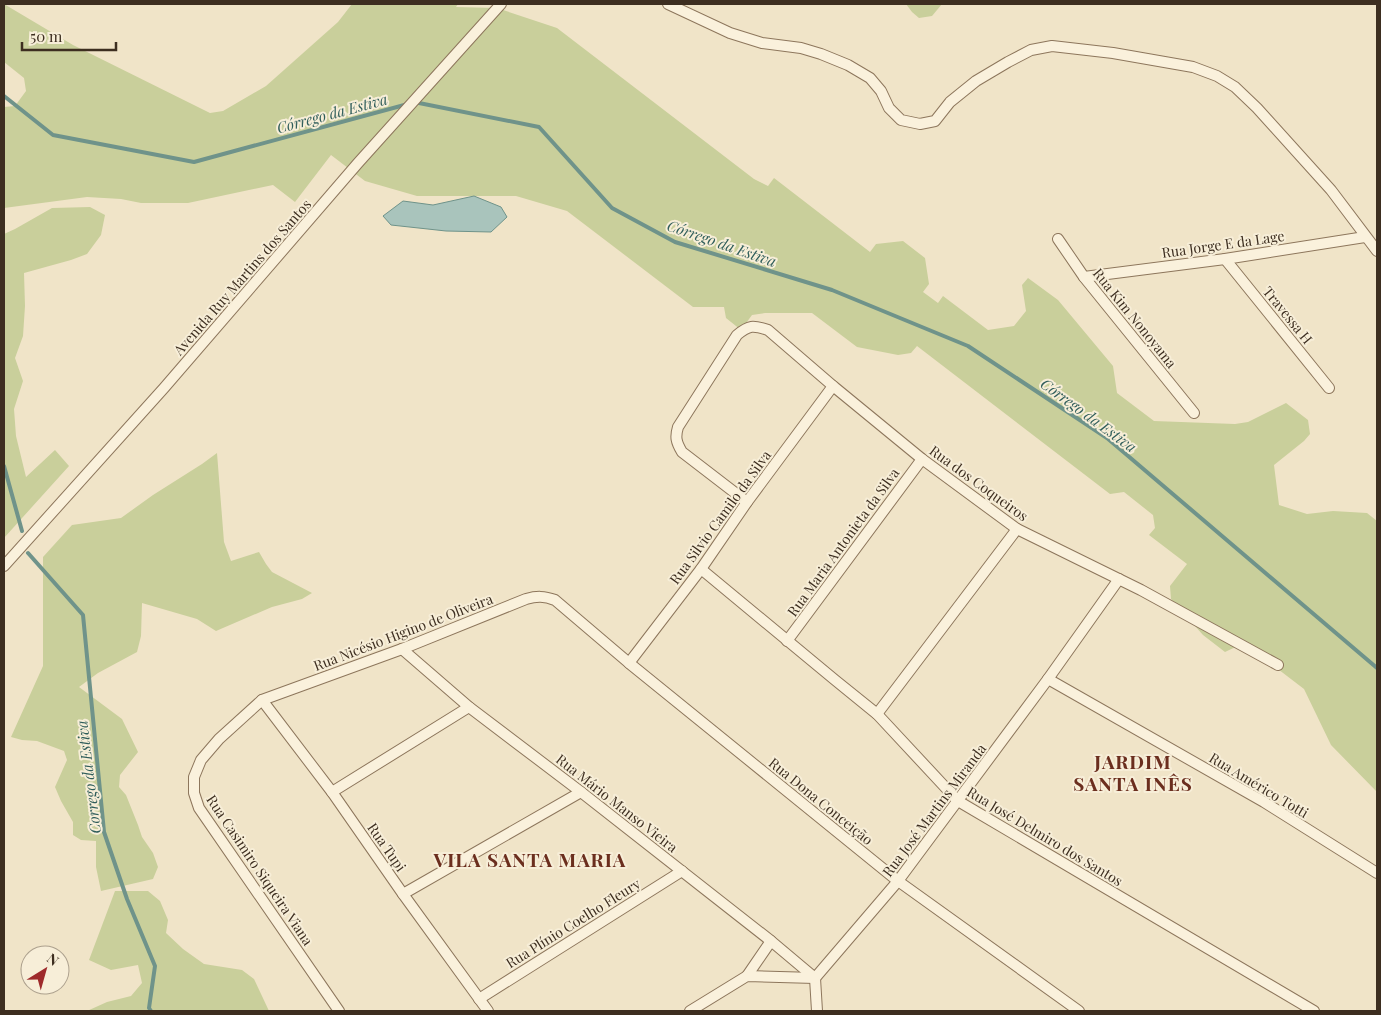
<svg xmlns="http://www.w3.org/2000/svg" width="1381" height="1015" viewBox="0 0 1381 1015" font-family="'Playfair Display',serif">
<style>
.green{fill:#c9cf9b}
.water{fill:#a9c4bc;stroke:#6f938a}
.lines{fill:none;stroke-linecap:round;stroke-linejoin:round}
.stream{stroke:#6f938a;stroke-width:4}
.minor-casing{stroke:#8d765c;stroke-width:12}
.minor{stroke:#faf1dc;stroke-width:10}
.labels{text-anchor:middle;dominant-baseline:central;stroke-width:4;stroke-linejoin:round;paint-order:stroke}
.street-label{font-size:14px;fill:#3d2e20;stroke:#f7eed8}
.water-label{font-size:15px;font-style:italic;fill:#2f5d5a;stroke:#f7eed8}
.district-label{font-size:19px;font-weight:bold;letter-spacing:1px;fill:#6b2e1e;stroke:#f7eed8}
</style>
<rect width="100%" height="100%" fill="#f0e4c8"/>
<!-- green -->
<g class="green">
<path d="M4 4 73 45 210 113 223 111 266 86 338 22 352 4H458L456 7 497 8 557 28 754 179 768 186 774 178 870 252 876 244 903 241 925 258 929 284 923 292 938 303 943 296 988 330 1014 326 1026 311 1022 285 1028 278 1058 300 1113 366 1117 393 1154 421 1235 424 1248 422 1286 403 1308 420 1310 434 1304 441 1274 465 1279 505 1307 514 1333 511 1367 513 1377 521V792L1331 745 1304 689 1244 643 1225 652 1203 635 1171 599 1170 586 1187 564 1149 535 1155 528 1153 515 1124 492 1110 494 917 346 911 353 898 355 857 347 812 313H765L752 315 741 330 726 318 724 307H693L567 211 516 196H417L365 181 331 155 295 202 273 185 188 203H141L121 199 87 197 4 208V107L15 106 26 91 24 78 4 62Z"/>
<path d="M906 4H942L932 16 919 18 912 12Z"/>
<path d="M90 207 105 215 101 235 87 254 71 260 24 273 25 306 23 336 15 358 23 381 14 409 16 436 26 477 55 450 69 466 4 538V234L15 229 52 208Z"/>
<path d="M217 453 224 542 231 561 259 552 266 564 272 572 312 593 302 599 272 607 216 631 197 619 142 603 141 636 137 652 98 673 79 687 122 719 138 752 120 775 119 787 126 795 138 825 142 837 153 853 158 867 153 879 101 891 96 867V841L81 840 73 835V822L61 801 55 787 67 760 64 751 37 741 22 740 11 737 43 666V557L72 525 121 518 153 495 202 464Z"/>
<path d="M115 891H148L160 901 168 920 166 933 183 949 204 964 242 970 254 979 269 1011H87L107 1002 131 996 142 983 138 965 111 970 89 960Z"/>
</g>
<!-- water -->
<path class="water" d="M474 196 501 207 507 217 491 232 446 231 391 225 383 216 403 201 433 205Z"/>
<g class="lines">
<!-- stream -->
<g class="stream">
<path d="M4 96 53 135 194 162 408 104"/>
<path d="M414 102 539 127 612 208 675 242 832 290 968 346 1107 438 1377 668"/>
<path d="M4 466 22 531"/>
<path d="M28 553 83 615 104 832 127 899 155 966 149 1008 151 1011"/>
</g>
<!-- minor casing -->
<g class="minor-casing">
<g id="minor">
<path d="M668 4 730 33 762 43 801 48 821 54 848 65 870 78 881 91 889 108 901 120 920 124 935 121 950 102 976 81 1008 62 1031 50 1052 46 1113 53 1193 67 1217 76 1235 87 1257 108 1331 190 1377 251"/>
<path d="M1058 239 1084 277 1194 413"/>
<path d="M1225 259 1329 388"/>
<path d="M1084 277 1225 259 1365 237"/>
<path d="M747 502 682 452C676 442 675 437 678 427L737 335C749 325 753 325 768 330L833 386 922 459 1017 529 1141 590 1278 665"/>
<path d="M4 566 164 388 358 163 501 4"/>
<path d="M701 569 835 680 877 714 958 801 1314 1011"/>
<path d="M787 641 922 459"/>
<path d="M402 649 469 707 581 792 771 941 815 978"/>
<path d="M629 663 701 569 747 502 833 386"/>
<path d="M1048 679 1264 802 1377 873"/>
<path d="M262 700 332 792 403 894 488 1011"/>
<path d="M877 714 1017 529"/>
<path d="M332 792 469 707"/>
<path d="M403 894 581 792"/>
<path d="M747 976 771 941"/>
<path d="M815 978 898 881 1048 679 1119 579"/>
<path d="M815 978 817 1011"/>
<path d="M479 999 682 871"/>
<path d="M339 1011 199 808 194 793V777L201 760 219 739 262 700 402 649 526 599C537 596 544 596 555 600L629 663 898 881 1079 1011"/>
<path d="M690 1011 747 976 815 978"/>
</g>
</g>
<!-- minor -->
<use href="#minor" class="minor"/>
</g>
<g class="labels">
<!-- street labels -->
<g class="street-label">
<text transform="translate(1223 244) rotate(-8)">Rua Jorge E da Lage</text>
<text transform="translate(242 277) rotate(-49)">Avenida Ruy Martins dos Santos</text>
<text transform="translate(1288 315) rotate(51)">Travessa H</text>
<text transform="translate(1135 318) rotate(51)">Rua Kim Nonoyama</text>
<text transform="translate(979 483) rotate(36)">Rua dos Coqueiros</text>
<text transform="translate(720 517) rotate(-54)">Rua Silvio Camilo da Silva</text>
<text transform="translate(843 542) rotate(-54)">Rua Maria Antonieta da Silva</text>
<text transform="translate(403 632) rotate(-21)">Rua Nicésio Higino de Oliveira</text>
<text transform="translate(1259 785) rotate(31)">Rua Américo Totti</text>
<text transform="translate(821 801) rotate(39)">Rua Dona Conceição</text>
<text transform="translate(617 803) rotate(38)">Rua Mário Manso Vieira</text>
<text transform="translate(934 810) rotate(-53)">Rua José Martins Miranda</text>
<text transform="translate(1045 836) rotate(31)">Rua José Delmiro dos Santos</text>
<text transform="translate(387 847) rotate(55)">Rua Tupi</text>
<text transform="translate(260 870) rotate(56)">Rua Casimiro Siqueira Viana</text>
<text transform="translate(573 923) rotate(-32)">Rua Plínio Coelho Fleury</text>
</g>
<!-- water labels -->
<g class="water-label">
<text transform="translate(332 113) rotate(-15)">Córrego da Estiva</text>
<text transform="translate(722 243) rotate(19)">Córrego da Estiva</text>
<text transform="translate(1089 415) rotate(36)">Córrego da Estiva</text>
<text transform="translate(88 777) rotate(-97)">Corrego da Estiva</text>
</g>
<!-- district labels -->
<g class="district-label">
<text x="1133" y="761">JARDIM<tspan x="1133" dy="22">SANTA INÊS</tspan></text>
<text x="530" y="859">VILA SANTA MARIA</text>
</g>
</g>
<!-- border -->
<rect width="1381" height="1015" fill="none" stroke="#3d2e20" stroke-width="10"/>
<!-- north arrow -->
<g transform="translate(45 970) rotate(37)"><circle r="24" fill="#f7eed8" stroke="#ada18e"/>
<path d="M0-4L9 19L0 12L-9 19Z" fill="#9e2a2b"/>
<text y="-8" font-size="14" font-weight="bold" text-anchor="middle" fill="#3d2e20">N</text>
</g>
<!-- scale -->
<path d="M22 42v8h94v-8" fill="none" stroke="#3d2e20" stroke-width="2.5"/>
<text x="30" y="42" font-size="15" fill="#3d2e20" stroke="#f7eed8" stroke-width="4" paint-order="stroke">50 m</text>
</svg>
